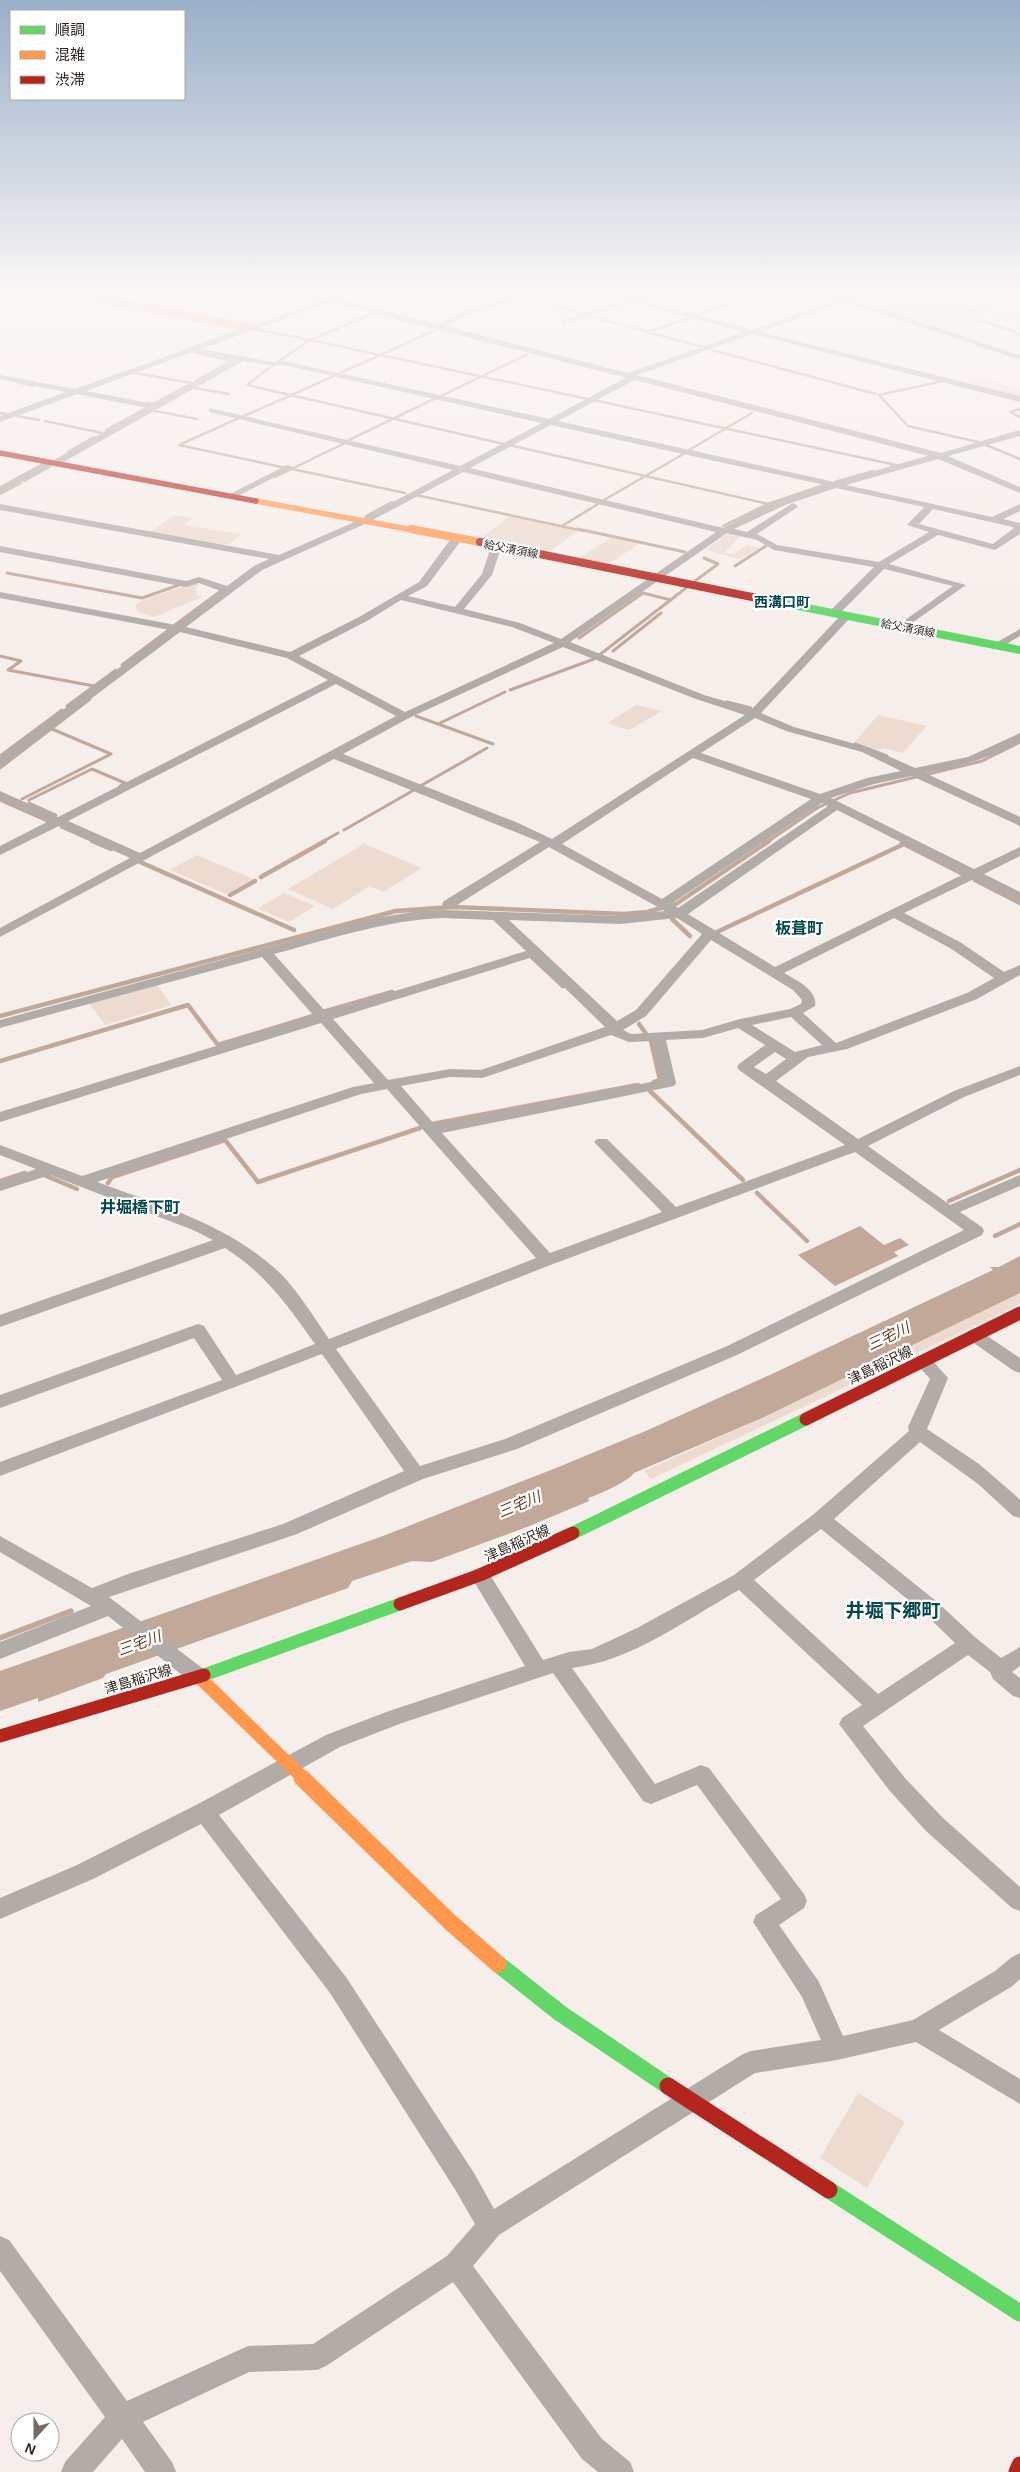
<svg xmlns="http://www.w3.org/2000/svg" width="1020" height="2472" viewBox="0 0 1020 2472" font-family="Arial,'Noto Sans JP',sans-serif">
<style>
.green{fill:#eedbd0}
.water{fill:#c2a898}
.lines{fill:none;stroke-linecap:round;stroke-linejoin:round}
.stream-far3{stroke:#c2a898;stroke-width:2.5}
.stream-far2{stroke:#c2a898;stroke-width:3}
.stream-far1{stroke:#c2a898;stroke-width:4.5}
.stream{stroke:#c2a898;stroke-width:5.5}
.street{fill:#b2aca9;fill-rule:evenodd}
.fast-far2{stroke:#63d668;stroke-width:8}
.fast-far1{stroke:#63d668;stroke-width:13}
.fast{stroke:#63d668;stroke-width:17}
.slow-far3{stroke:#ff974d;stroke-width:5.5}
.slow-far2{stroke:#ff974d;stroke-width:8}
.slow-far1{stroke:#ff974d;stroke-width:13}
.slow{stroke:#ff974d;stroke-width:17}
.jam-far3{stroke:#b3261e;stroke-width:5.5}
.jam-far2{stroke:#b3261e;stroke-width:8}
.jam-far1{stroke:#b3261e;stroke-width:13}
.jam{stroke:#b3261e;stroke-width:17}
.labels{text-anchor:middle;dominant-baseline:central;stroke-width:4.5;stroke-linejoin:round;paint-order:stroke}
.far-street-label{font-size:11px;fill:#31261f;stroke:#fff}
.far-quarter-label{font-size:14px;font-weight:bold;fill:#05484c;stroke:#fff}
.street-label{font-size:14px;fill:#31261f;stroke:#fff}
.water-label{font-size:15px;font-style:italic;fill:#6e3e1e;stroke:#fff}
.quarter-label{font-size:16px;font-weight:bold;fill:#05484c;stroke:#fff}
.near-quarter-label{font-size:19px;font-weight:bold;fill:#05484c;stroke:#fff}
</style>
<rect width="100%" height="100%" fill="#f6eeea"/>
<!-- green -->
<g class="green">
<path d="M947 292 971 293 968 295 981 299 970 305 952 301 955 299 939 295Z"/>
<path d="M926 296 979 312 981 313 979 320 985 323 980 326 963 322 952 326 938 323 931 327 882 310Z"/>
<path d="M985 305 1008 309 1014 306 1020 308V322L977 309Z"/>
<path d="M978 381H989L1020 389V395L1017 397 970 385Z"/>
<path d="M174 515 192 518 184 525 242 534 229 544 240 546 147 534Z"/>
<path d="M510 516 579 530 549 552 481 538Z"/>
<path d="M728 533 742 535 724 553 733 554 747 545 760 548 740 559 706 550Z"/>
<path d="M612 537 640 543 609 564 579 558Z"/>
<path d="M194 583 199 584 196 588 197 595 202 597 154 617 138 612 135 606 143 600Z"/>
<path d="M636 705 662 711 629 730 608 723Z"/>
<path d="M878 715 927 726 903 753 884 748 879 750 854 743Z"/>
<path d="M364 844 422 868 383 892 370 886 333 909 288 889Z"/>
<path d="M197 855 253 879 226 894 170 870Z"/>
<path d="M284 893 315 906 289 922 258 908Z"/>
<path d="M157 985 171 1005 105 1025 89 1003Z"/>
<path d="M1020 1293V1303L1008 1310 651 1479 644 1471 762 1418Z"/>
<path d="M858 2093 905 2122 867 2188 820 2158Z"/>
</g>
<!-- water -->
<g class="water">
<path d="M860 1226 884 1245 900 1238 909 1245 894 1252 898 1256 835 1286 798 1255Z"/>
<path d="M1020 1256V1293L762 1418 634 1473C629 1481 598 1495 588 1498L589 1501 527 1527 432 1562 412 1561 352 1581 348 1588 106 1674 103 1678 38 1702V1698L0 1711V1671L383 1536 556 1468 648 1430 774 1373 993 1270 990 1267H999Z"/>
</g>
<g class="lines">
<!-- stream-far3 -->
<g class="stream-far3">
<path d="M48 292 242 329"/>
<path d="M286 292 323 300"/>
<path d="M905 292 974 310 982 314V321L1006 329"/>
<path d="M861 296 872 292"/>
<path d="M525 298 584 314"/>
<path d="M330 301 377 313"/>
<path d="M506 302 538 292"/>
<path d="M696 315 766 292"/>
<path d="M386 316 432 327"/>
<path d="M589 316 703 347"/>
<path d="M436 328 624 376"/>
<path d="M256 329 310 340"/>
<path d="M1009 330 1020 334"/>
<path d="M648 332 692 317"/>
<path d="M310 340 588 399"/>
<path d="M712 350 876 394"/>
<path d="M182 351 240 330"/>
<path d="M193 352 232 361 195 381"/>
<path d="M279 361 310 340 371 314"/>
<path d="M273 365 247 385 504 444"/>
<path d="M135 373 191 383"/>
<path d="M338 374 433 331"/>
<path d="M636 379 930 455"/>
<path d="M943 381 879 395 908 426 978 442"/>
<path d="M17 382 34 386"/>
<path d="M195 388 229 394"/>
<path d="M441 396 526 355"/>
<path d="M593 400 896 465 891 466"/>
<path d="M148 403 153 404 192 383"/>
<path d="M1020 409 1010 412 1020 417"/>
<path d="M155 411 197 419"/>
<path d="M0 413 7 414"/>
<path d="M17 416 39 420"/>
<path d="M244 416 334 376"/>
<path d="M239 418 179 445 286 468"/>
<path d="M45 421 102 433"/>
<path d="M106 430 148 407"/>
<path d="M349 440 436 398"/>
<path d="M509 445 768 504"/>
<path d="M986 445 1020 459"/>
<path d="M689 450 752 413"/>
<path d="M68 452 94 437"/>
<path d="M292 469 405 493"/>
<path d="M275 477 343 444"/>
<path d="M24 481 51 466"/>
<path d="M835 482 873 471"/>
<path d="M0 494 21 483"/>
<path d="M416 495 584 531"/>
<path d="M604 500 685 453"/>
<path d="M366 516 392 502"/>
<path d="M562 526 598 504"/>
<path d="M723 526 768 504 824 485"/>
</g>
<!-- stream-far2 -->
<g class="stream-far2">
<path d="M578 529 685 552"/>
<path d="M735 566 766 546"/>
<path d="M7 573 142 598 179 585"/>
<path d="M695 581 718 564 704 558"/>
<path d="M175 625 222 590"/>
<path d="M579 638 643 593 671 600"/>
<path d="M613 651 661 613"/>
<path d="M594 654 598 656 686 588"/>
<path d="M0 656 21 661 8 670 94 686"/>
<path d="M122 665 170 629"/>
<path d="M510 690 594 659"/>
<path d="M727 702 751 708"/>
<path d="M67 706 116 670"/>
<path d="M416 716 438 724 505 692"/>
<path d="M438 724 493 744"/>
<path d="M855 744 887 756"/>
<path d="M0 756 62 710"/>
<path d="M0 768 90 699"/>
<path d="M422 785 487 748"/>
<path d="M22 799 111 754 52 729"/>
<path d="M0 800 47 821"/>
<path d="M29 800 92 769 125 783 120 786"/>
<path d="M29 803 56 815"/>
<path d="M61 827 95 842"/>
<path d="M344 830 414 790"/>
<path d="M322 842 338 833"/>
<path d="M767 842 817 808 850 793 982 761 1020 742"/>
</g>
<!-- stream-far1 -->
<g class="stream-far1">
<path d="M92 841 111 849"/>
<path d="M902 843 963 874"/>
<path d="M140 862 294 930"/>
<path d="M261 877 325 841"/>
<path d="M975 880 1020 903"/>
<path d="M230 895 255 881"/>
<path d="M672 919 690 936"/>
<path d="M717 932 904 844"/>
<path d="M532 957 563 986"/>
<path d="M323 1012 392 992"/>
<path d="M0 1016 396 911 452 907 624 914 647 912 676 904 769 841"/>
<path d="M639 1024 647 1035"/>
<path d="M651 1041 660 1080 654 1082"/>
<path d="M0 1061 188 1005 218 1045 313 1016"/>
<path d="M650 1091 743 1180"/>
<path d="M432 1124 638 1085"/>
<path d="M44 1175 77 1189"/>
<path d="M0 1181 25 1173"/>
<path d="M108 1183 112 1177 225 1140 258 1182 420 1128"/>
<path d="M757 1193 807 1241"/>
<path d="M949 1201 1020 1170"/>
<path d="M995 1236 1020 1224"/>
</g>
<!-- stream -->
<path class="stream" d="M0 1638 71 1611"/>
<!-- street -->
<g class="street">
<path d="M189 292H199L153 310 146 308Z"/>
<path d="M272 292C288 292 311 301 324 300 335 298 344 292 355 292L340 299 437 324 471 308 526 292H536L477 312 445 326 628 373 744 332 633 302 562 324V320L625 300 600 292C611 292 622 298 633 298 642 298 651 292 661 292L641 300 752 330 838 300 819 292C828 292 838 298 846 297 855 295 861 292 870 292L852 300 1020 355V360L845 302 760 332 1020 396V402L753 334 637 375 941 453 1020 430V436L948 456 1020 487V493L938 459 846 485 992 517 1020 504V511L1003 519 1020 523V534L995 550 938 535 889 564 966 585 902 630 897 627 898 625 953 586 884 569 838 615 834 616 829 613 830 611 874 567 774 550 757 540 727 533 570 642 704 695 752 709 843 613 847 612 852 615 851 617 761 713 794 727 870 748 915 768 968 757 1020 733V741C990 759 959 766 925 773L1020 817V826L912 776 874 784 831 798 974 869 1020 847V856L984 874 1020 892V901L974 879 904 913 960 942 1004 972 1020 965V975L977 999 847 1049 808 1057 776 1081 858 1139 954 1091 1020 1066V1075L964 1097 868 1146 950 1205 1020 1175V1186L960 1212 982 1227 984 1231 982 1235 737 1355 517 1449 423 1479 297 1534 109 1597 206 1671 209 1677 206 1683 199 1685 192 1683 108 1616 0 1659V1642L91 1606 0 1552V1536L92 1588 128 1574 283 1524 404 1471 322 1354 0 1476V1462L222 1380 194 1338 0 1408V1395L198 1324 204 1326 236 1375 315 1344C288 1306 266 1274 225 1248L0 1327V1315L213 1240 193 1230 50 1175 0 1191V1181L36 1169 0 1155V1145L82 1176 353 1087 374 1083 321 1023 0 1122V1112L314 1016 262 957 0 1028V1020L376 918 419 911 444 910 620 916 665 911 549 847 454 907H444L442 904 444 901 540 842 334 759 0 937V928L130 858 59 826 0 855V846L49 821 0 799V791L58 817 328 680 287 658 180 632 0 767V757L170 630 0 598V592L176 625 221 591 199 583 186 587 0 552V546L186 581 199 577 227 586 254 566 269 559 0 510V504L279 555 361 519 453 470 209 412V408L460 466 542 423 283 365 273 366 243 361 58 465H52L0 493V486L48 460H54L147 408 77 394 0 422V416L66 392 0 379V375L75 389 316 303ZM333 301 627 377 549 419 283 361 273 362 201 349ZM192 352 234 360 154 404 86 391ZM636 379 931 455 835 482 558 421ZM551 425 825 485 758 509 723 528 470 468ZM463 472 716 532 561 639 520 623 464 609 492 575 500 551 504 546 502 544H496L490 550 482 574 455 607 408 596 427 586 463 538 458 535 450 540 419 582 359 617 290 652 186 627 262 570 367 523ZM836 488 924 507 907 525 929 532 879 562 777 545 757 534 796 508 798 506 793 503 747 532 734 529 785 505ZM933 509 1013 527 1014 528 993 544 919 524ZM401 600 512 627 554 643 405 712 299 656 367 621ZM563 647 696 699 745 715 552 839 516 822 343 754 409 718ZM336 684 396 716 140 853 68 821ZM755 718 786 731 862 752 901 771 867 778 820 794 701 753ZM693 758 811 799 662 899 562 844ZM822 803 828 806 678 908 671 904ZM837 810 964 874 775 967 688 914ZM444 918 493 920 526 951 326 1012 274 954C330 939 386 920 444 918ZM677 918 702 934 636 1010 617 1021 509 920 620 924ZM894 918 950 948 994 978 967 993 836 1043 803 1013 815 1006C818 990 796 980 784 973ZM711 940 793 990 802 1000 801 1004 790 1009 740 1019 702 1030 631 1034 623 1030 646 1016ZM533 957 605 1027 481 1070 450 1069 388 1080 333 1019ZM791 1017 822 1045 795 1052 752 1025ZM738 1028 765 1045 739 1064 737 1067 739 1070 845 1145 676 1207 607 1139H597L594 1142 597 1145 662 1212 550 1253 442 1133 674 1086 676 1083 666 1040 703 1038ZM611 1035 629 1042 652 1041 661 1080 435 1125 401 1086 450 1077 482 1078ZM775 1052 786 1059 766 1074 754 1067ZM387 1089 536 1258 329 1339C314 1317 299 1293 281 1274 230 1225 162 1206 97 1182L361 1094ZM855 1152 964 1230 725 1347 505 1439 420 1466 336 1349 553 1264Z"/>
<path d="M1005 292H1020V296L1006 294Z"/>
<path d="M287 465 294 467 234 498 226 496Z"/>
<path d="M1020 629V636L1001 647H993L992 645Z"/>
<path d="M974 1329 980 1331 1020 1358V1373L1014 1371 968 1339 965 1335 968 1331Z"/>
<path d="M923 1355 929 1357 948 1378 927 1429 979 1464 1015 1495 1020 1500V1518L1013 1516 978 1484 920 1442 834 1519 936 1601 976 1638 1001 1658 1020 1647V1666L1012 1672 1020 1678V1698L1013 1696 993 1679 990 1672 968 1655 863 1726 905 1778 942 1817 1020 1887V1911L1012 1908 926 1831 889 1790 839 1724 842 1718 862 1705 739 1590C687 1619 632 1661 572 1668L655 1784 701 1765 709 1768 804 1894 807 1901 804 1908 779 1925 819 1982 843 2036 913 2020 995 1971 1012 1957 1020 1953V1979L1011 1987 939 2030 1020 2079V2104L916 2042 837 2060 755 2073 499 2235 473 2266 602 2439 630 2462 634 2472H598L582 2459 453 2282 326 2366 317 2370 249 2372 143 2422 172 2462 176 2472H145L122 2439 93 2472H61L65 2462 105 2417 0 2271V2236L9 2240 127 2401 248 2346 313 2344 447 2256 475 2224 456 2191 330 1993 201 1824 93 1879 0 1919V1898L77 1865 196 1805 326 1735 389 1711 525 1666 470 1575 473 1570 480 1568 487 1570 543 1660 569 1652 592 1649 637 1628 734 1575 814 1514 909 1431 908 1427 930 1379 914 1361 917 1357ZM821 1529 922 1611 955 1643 878 1694 754 1580ZM553 1673 643 1801 651 1804 697 1785 781 1899 756 1915 753 1922 802 1997 821 2040 751 2051 743 2054 494 2209 474 2173 346 1977 219 1815 340 1747 402 1723Z"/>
</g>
<!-- fast-far2 -->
<path class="fast-far2" d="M757 598 1020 650"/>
<!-- fast-far1 -->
<g class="fast-far1">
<path d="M573 1533 806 1419"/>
<path d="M204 1675 400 1604"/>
</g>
<!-- fast -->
<g class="fast">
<path d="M498 1964 560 2013 668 2086"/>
<path d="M829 2190 1020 2313"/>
</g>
<!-- slow-far3 -->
<g class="slow-far3">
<path d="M69 292 253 327"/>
<path d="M256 501 418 531"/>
</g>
<!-- slow-far2 -->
<path class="slow-far2" d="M411 529 480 542"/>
<!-- slow-far1 -->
<path class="slow-far1" d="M199 1677 304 1779"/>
<!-- slow -->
<path class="slow" d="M302 1778 450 1922 498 1964"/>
<!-- jam-far3 -->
<path class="jam-far3" d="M0 453 256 501"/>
<!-- jam-far2 -->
<path class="jam-far2" d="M480 542 757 598"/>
<!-- jam-far1 -->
<g class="jam-far1">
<path d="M806 1419 1020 1313"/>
<path d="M400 1604 480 1575 573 1533"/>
<path d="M0 1736 204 1675"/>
</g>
<!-- jam -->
<g class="jam">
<path d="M668 2086 829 2190"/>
<path d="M1017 2472 1020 2465"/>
</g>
</g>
<!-- sky -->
<linearGradient id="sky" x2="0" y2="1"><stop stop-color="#99afc8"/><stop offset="0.46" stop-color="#fbf7f6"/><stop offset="1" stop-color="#fbf7f6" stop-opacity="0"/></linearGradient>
<rect width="1020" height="638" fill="url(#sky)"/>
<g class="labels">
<!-- far-street labels -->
<g class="far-street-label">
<text transform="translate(511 549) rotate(11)">給父清須線</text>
<text transform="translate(908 628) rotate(11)">給父清須線</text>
</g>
<!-- far-quarter labels -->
<g class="far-quarter-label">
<text x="782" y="602">西溝口町</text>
</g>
<!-- street labels -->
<g class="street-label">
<text transform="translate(880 1365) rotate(-26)">津島稲沢線</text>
<text transform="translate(517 1543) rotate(-24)">津島稲沢線</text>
<text transform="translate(138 1679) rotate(-17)">津島稲沢線</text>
</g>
<!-- water labels -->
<g class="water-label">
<text transform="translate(888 1336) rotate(-25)">三宅川</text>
<text transform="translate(519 1504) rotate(-23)">三宅川</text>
<text transform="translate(139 1643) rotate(-20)">三宅川</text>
</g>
<!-- quarter labels -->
<g class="quarter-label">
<text x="799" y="928">板葺町</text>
<text x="140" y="1207">井堀橋下町</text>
</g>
<!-- near-quarter labels -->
<g class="near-quarter-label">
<text x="893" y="1610">井堀下郷町</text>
</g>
</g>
<!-- legend -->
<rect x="10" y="10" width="175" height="90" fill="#ffffff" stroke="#ada8a5"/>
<rect x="20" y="26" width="25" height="8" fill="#63d668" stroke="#ada8a5"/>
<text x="55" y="35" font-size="15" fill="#31261f">順調</text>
<rect x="20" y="51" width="25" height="8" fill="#ff974d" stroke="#ada8a5"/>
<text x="55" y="60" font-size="15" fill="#31261f">混雑</text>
<rect x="20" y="76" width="25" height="8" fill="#b3261e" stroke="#ada8a5"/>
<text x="55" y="85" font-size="15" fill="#31261f">渋滞</text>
<!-- north arrow -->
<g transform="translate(35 2437) rotate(201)"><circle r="24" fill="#ffffff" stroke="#ada8a5"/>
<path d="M0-4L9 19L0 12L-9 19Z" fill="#766c66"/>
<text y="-8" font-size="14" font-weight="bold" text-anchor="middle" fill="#31261f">N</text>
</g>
</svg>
